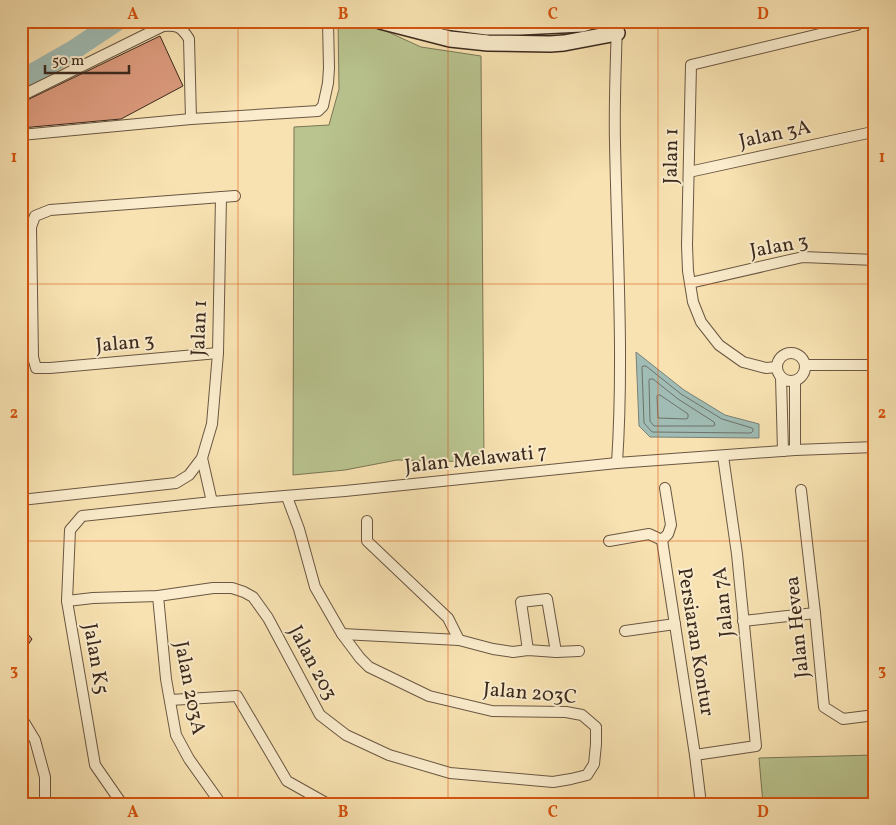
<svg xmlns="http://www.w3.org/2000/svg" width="896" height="825" viewBox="0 0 896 825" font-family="Vollkorn,serif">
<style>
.green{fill:#b9c48f;stroke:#7a7656}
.water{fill:#a0bcb4;stroke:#788178}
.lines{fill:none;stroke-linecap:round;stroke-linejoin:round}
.shore{stroke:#6e7269;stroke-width:1}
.river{stroke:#a0bcb4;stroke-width:20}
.building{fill:#dc9b7e;stroke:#3b291e}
.street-casing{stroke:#6a5743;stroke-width:12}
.secondary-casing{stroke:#3b291e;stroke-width:18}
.street{stroke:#faeccc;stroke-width:10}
.secondary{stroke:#faeccc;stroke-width:15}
.grid{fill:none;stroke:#d7540e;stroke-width:1;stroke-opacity:0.55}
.labels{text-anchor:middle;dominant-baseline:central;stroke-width:4;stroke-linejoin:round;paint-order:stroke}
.street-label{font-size:20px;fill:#3b291e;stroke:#faeccc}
.neatline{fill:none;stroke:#d7540e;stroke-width:2}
.grid-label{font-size:16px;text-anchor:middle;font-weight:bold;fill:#d7540e}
</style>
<rect width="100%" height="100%" fill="#f8e2b1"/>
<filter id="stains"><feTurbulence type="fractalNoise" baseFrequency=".004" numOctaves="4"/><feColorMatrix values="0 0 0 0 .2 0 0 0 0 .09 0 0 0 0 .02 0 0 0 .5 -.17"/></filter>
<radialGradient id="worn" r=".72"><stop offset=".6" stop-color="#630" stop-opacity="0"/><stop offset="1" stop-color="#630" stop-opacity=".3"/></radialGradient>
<!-- green -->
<g class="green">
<path d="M338 21H364L421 47 481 56 484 462 397 460 345 470 293 475 294 127 329 125 339 89Z"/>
<path d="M875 755V804H763L759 758Z"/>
</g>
<!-- water -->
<path class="water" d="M636 352 684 390 725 415 759 424V438L650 437 639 426Z"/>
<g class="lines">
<!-- shore -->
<g class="shore">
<path d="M643 366H646L681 394 722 419 752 428 753 429V431L751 433 652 432 644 423 642 368Z"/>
<path d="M650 379H653L678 399 714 422 715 425 713 426H654L650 421 649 381Z"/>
<path d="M658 395H660L688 414V418L686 419 658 418 657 397Z"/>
</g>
<!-- river -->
<path class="river" d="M21 80 72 51 117 21"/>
</g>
<!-- building -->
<g class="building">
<path d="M160 36 183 86 121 119 21 128V103Z"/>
<path d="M21 626 32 639 21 655Z"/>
</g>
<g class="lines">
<!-- street casing -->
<g class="street-casing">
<g id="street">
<path d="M617 21C616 62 614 103 615 143 617 250 624 357 617 463"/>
<path d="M21 96 163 26C177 25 181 26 189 39L191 119"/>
<path d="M21 135 191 119 318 111 323 106 328 83 329 68 328 21"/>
<path d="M689 172 868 133"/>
<path d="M690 283 803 257 875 260"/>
<circle cx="791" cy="367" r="14"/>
<path d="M218 353 50 368H36L33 357 31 227 35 216 50 210 235 196"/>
<path d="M806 365H875"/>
<path d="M777 367 766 368 743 362 719 345 701 322 693 302 688 271 687 245 691 65 857 25"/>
<path d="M781 377 783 451"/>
<path d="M795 450V381"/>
<path d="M202 458 212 502"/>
<path d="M801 490 815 613 824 707 843 719 875 715"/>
<path d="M21 500 176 483 189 475 202 458 212 424 218 353 221 197"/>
<path d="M367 521V541L448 618 459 640"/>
<path d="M662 540 695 755 701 804"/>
<path d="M662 540 668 534 671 525 665 488"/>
<path d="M609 541 649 534 662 540"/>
<path d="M158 596 166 679 176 735 189 759 221 804"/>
<path d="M67 601 93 598 158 596 213 588H232L244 592 253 597 268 618 320 715 346 735 389 755 450 773 553 782 571 779 587 775 594 764 596 744V727L582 715 566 712 492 711 429 696 369 667 360 658 342 634 315 587 299 529 287 497"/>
<path d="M743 621 815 613"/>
<path d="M625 631 675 624"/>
<path d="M342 634 459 640 493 649 513 652 528 650 556 652 579 651"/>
<path d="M528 650 521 602 547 599 556 652"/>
<path d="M170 700 237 696 287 781 328 804"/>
<path d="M21 717 35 740 45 777V804"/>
<path d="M695 755 756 746 737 554 723 456"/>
<path d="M122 804 95 765 67 601 70 530 82 516 212 502 345 491 617 463 795 450 875 447"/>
</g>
</g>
<!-- secondary casing -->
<g class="secondary-casing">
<g id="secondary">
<path d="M380 21 450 39 488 43 550 44 564 43 617 33"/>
<path d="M440 21 487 27H520L582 24 592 21"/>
</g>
</g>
<!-- street -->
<use href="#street" class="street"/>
<!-- secondary -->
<use href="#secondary" class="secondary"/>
</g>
<!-- grid -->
<path class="grid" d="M238 21V804M448 21V804M658 21V804M21 284H875M21 541H875"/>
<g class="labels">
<!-- street labels -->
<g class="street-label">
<text transform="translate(775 135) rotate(-12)">Jalan 3A</text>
<text transform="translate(672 156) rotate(-89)">Jalan 1</text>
<text transform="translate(779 247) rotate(-10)">Jalan 3</text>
<text transform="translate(200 328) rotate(-88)">Jalan 1</text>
<text transform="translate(125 344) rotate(-5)">Jalan 3</text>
<text transform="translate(476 460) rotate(-6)">Jalan Melawati 7</text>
<text transform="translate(724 602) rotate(-96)">Jalan 7A</text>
<text transform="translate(798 627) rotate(-96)">Jalan Hevea</text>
<text transform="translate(695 642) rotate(81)">Persiaran Kontur</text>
<text transform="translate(95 659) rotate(80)">Jalan K5</text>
<text transform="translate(312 663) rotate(62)">Jalan 203</text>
<text transform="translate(189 688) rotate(79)">Jalan 203A</text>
<text transform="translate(530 694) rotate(5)">Jalan 203C</text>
</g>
</g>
<!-- margin -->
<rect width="896" height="825" fill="none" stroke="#f8e2b1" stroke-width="55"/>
<!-- scale -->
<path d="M45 65v8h84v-8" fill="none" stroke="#3b291e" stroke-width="2.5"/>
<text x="52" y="65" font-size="15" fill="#3b291e" stroke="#faeccc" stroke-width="4" paint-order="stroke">50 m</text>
<rect x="28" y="28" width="840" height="770" class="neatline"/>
<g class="grid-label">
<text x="133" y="19">A</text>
<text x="343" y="19">B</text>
<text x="553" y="19">C</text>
<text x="763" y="19">D</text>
<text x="14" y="162">1</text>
<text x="882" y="162">1</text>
<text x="14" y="418">2</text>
<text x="882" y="418">2</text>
<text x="14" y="675">3</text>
<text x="882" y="675">3</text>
<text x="133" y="817">A</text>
<text x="343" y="817">B</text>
<text x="553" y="817">C</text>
<text x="763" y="817">D</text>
</g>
<rect width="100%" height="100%" filter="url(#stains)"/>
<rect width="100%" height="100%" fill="url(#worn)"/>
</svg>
